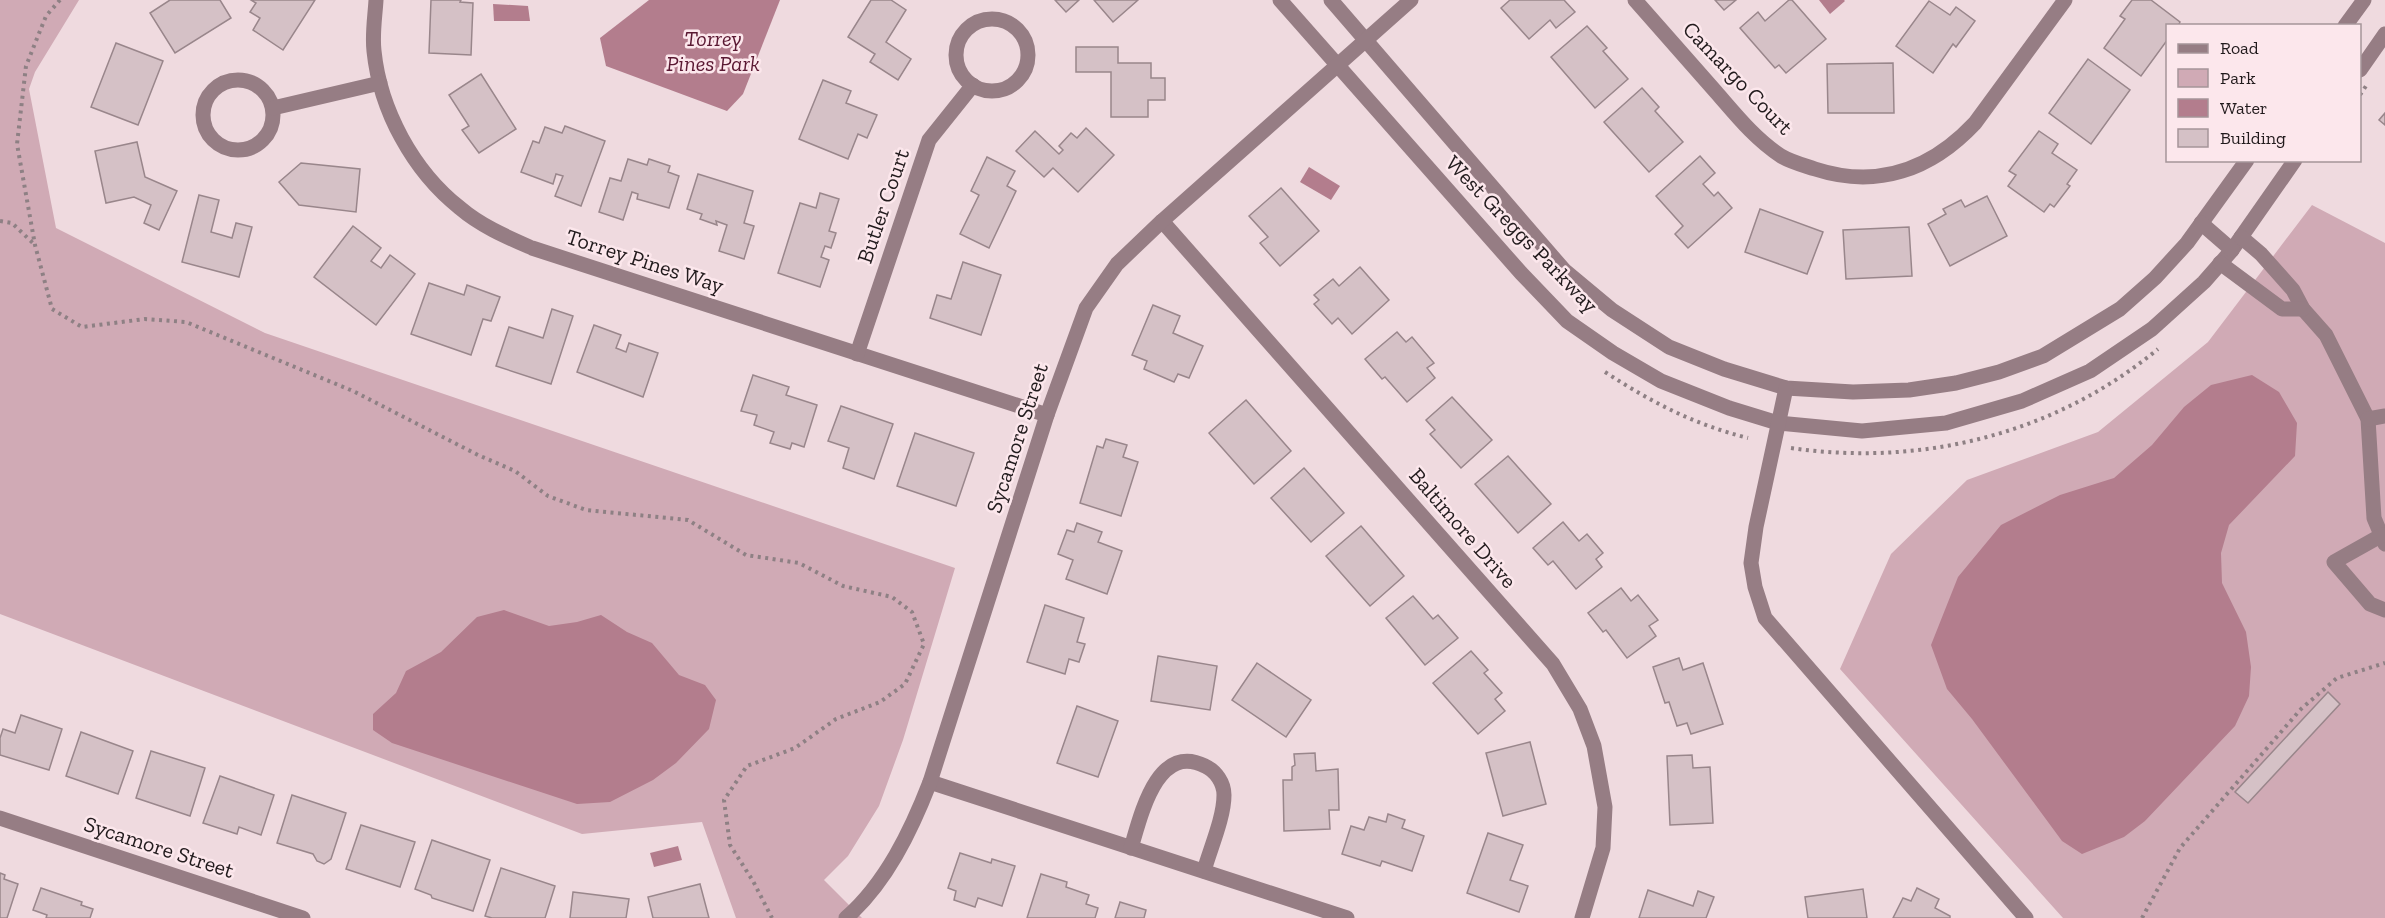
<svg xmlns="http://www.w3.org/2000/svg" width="2385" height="918" viewBox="0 0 2385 918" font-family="'Zilla Slab',serif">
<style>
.green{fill:#d0aab5}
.water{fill:#b37d8d}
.building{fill:#d5c1c6;stroke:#99868b;stroke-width:1.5}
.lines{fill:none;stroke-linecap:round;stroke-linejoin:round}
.path{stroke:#8e8084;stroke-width:4;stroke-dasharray:3 4.5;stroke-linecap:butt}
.minor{stroke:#967d84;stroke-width:15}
.labels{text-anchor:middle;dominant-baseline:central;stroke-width:5;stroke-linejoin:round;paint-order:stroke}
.park-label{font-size:22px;font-style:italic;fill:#5a1832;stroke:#fce7ec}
.street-label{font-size:22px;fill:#221b1d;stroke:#fce7ec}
</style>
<rect width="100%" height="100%" fill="#efdadf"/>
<!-- green -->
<g class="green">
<path d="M0 0H79L35 72 29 89 56 228 265 333 955 568 903 740 879 806 848 856 824 880 862 918H736L702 822 582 834 0 614Z"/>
<path d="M2312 205 2385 243V918H2063L1840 669 1891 554 1967 480 2098 432 2208 342Z"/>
</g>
<!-- water -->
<g class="water">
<path d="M649 0H780L743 94 727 111 606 66 600 38Z"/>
<path d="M1819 0H1844L1845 1 1830 14Z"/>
<path d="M493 4 528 6 530 21H494Z"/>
<path d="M1309 167 1340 186 1331 200 1300 182Z"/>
<path d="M2252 375 2279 392 2297 423 2295 456 2229 525 2221 553 2222 583 2246 632 2251 667 2249 696 2235 726 2145 821 2124 837 2082 854 2062 841 1972 719 1947 689 1931 645 1958 577 2001 525 2060 495 2114 478 2152 445 2184 407 2211 385Z"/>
<path d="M504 610 549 626 577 622 601 615 627 632 652 643 679 675 705 685 716 700 709 729 676 763 653 780 610 802 577 804 392 743 373 730V714L396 693 406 671 441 652 477 617Z"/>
<path d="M678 846 682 860 654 867 650 853Z"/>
</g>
<!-- building -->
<g class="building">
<path d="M170 0H220L231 18 175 53 150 13Z"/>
<path d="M251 0H315L283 50 253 30 260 18 250 12 256 3Z"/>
<path d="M431 0H461L460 2 473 3 471 55 429 53Z"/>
<path d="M871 0H891L906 10 886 42 911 59 898 80 870 62 875 54 848 37Z"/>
<path d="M1055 0H1079L1066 12Z"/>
<path d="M1094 0H1138L1113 22Z"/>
<path d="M1510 0H1564L1575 12 1556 28 1550 20 1529 39 1501 8Z"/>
<path d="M1715 0H1736L1724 10Z"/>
<path d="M1789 0H1792L1826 39 1786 73 1779 65 1775 68 1740 28 1758 12 1765 21Z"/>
<path d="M2132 0H2151L2180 22 2178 26H2168V39L2141 76 2104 48 2125 19 2120 16Z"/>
<path d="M1929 1 1950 15 1956 7 1975 21 1956 47 1953 44 1933 73 1896 46Z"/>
<path d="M1587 26 1607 48 1603 51 1628 79 1595 108 1551 57Z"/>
<path d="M116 43 163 61 138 125 91 107Z"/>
<path d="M1076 47H1118V63H1151V78H1165V100H1148V117H1111V72H1076Z"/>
<path d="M2088 59 2130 90 2091 144 2049 113Z"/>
<path d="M1893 63 1894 113H1828L1827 64Z"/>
<path d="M481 74 516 129 479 153 462 130 469 126 449 95Z"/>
<path d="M823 80 851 91 846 103 877 115 867 138 858 134 848 159 799 139Z"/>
<path d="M1642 88 1659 107 1655 111 1683 142 1649 172 1604 122Z"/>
<path d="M2385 113V125L2379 120Z"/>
<path d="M565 126 605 141 581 206 555 196 563 176 556 174 553 184 521 172 533 141 539 143 545 127 562 133Z"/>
<path d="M1086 128 1114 155 1078 192 1053 168 1044 177 1016 151 1035 131 1059 154 1063 150 1059 146 1071 133 1077 138Z"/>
<path d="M2039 131 2058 144 2052 153 2077 170 2067 184 2070 186 2054 207 2050 204 2044 212 2008 186 2016 175 2009 171Z"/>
<path d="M137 142 145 177 177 191 159 230 144 223 151 205 134 197 106 203 95 151Z"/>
<path d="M1700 156 1715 173 1703 184 1714 196 1718 192 1732 208 1688 248 1675 234 1683 226 1656 196Z"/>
<path d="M987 157 1015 171 1007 186 1016 191 989 248 960 234 979 195 971 191Z"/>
<path d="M628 159 647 165 649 159 670 166 668 172 679 176 669 208 637 199 638 194 632 192 623 220 599 212 610 178 621 181Z"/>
<path d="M301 163 360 169 356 212 299 205 279 182Z"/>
<path d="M698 174 753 191 744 223 754 226 744 259 719 251 727 225 716 221 717 225 700 219 702 214 687 209Z"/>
<path d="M1281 188 1319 231 1280 266 1260 243 1268 237 1249 216Z"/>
<path d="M820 193 839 199 829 231 836 233 831 248 825 246 821 257 829 260 820 287 778 273 800 203 816 208Z"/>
<path d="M199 195 219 200 211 232 232 238 236 223 252 227 239 277 182 262Z"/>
<path d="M1987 196 2007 236 1950 266 1928 224 1946 214 1943 209 1961 200 1965 207Z"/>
<path d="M1760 209 1823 232 1807 274 1745 252Z"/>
<path d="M353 226 381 248 371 261 381 268 390 255 415 274 376 325 314 277Z"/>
<path d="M1909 227 1912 276 1846 279 1843 230Z"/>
<path d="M963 262 1001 275 981 335 930 318 937 295 951 299Z"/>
<path d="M1360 267 1389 300 1352 334 1338 318 1332 324 1314 304 1319 300 1314 295 1333 279 1339 286Z"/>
<path d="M429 283 464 295 467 285 500 297 491 321 483 319 471 355 411 334Z"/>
<path d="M1153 305 1180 316 1173 333 1203 346 1189 378 1178 374 1174 382 1144 369 1147 361 1132 355Z"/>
<path d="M552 309 573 316 551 384 496 366 509 327 543 338Z"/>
<path d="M594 325 621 335 616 348 626 352 629 343 658 353 643 397 577 372Z"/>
<path d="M1397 332 1406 342 1412 337 1434 363 1427 368 1435 378 1407 402 1385 377 1382 379 1365 359Z"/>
<path d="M753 375 789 387 786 395 817 405 804 447 792 443 790 449 770 443 774 432 754 425 757 415 741 411Z"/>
<path d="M1452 397 1492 440 1461 468 1430 434 1435 430 1426 420Z"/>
<path d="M1246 400 1291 451 1254 484 1209 433Z"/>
<path d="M841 406 893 424 874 479 843 468 849 448 828 441Z"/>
<path d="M915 433 974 453 956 506 897 486Z"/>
<path d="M1106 439 1127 445 1123 457 1138 462 1121 516 1080 503 1097 446 1103 448Z"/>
<path d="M1508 456 1551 504 1518 533 1475 484Z"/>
<path d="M1304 468 1344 513 1311 542 1271 498Z"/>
<path d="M1563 522 1579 541 1587 534 1603 553 1596 559 1602 567 1576 589 1553 561 1548 565 1533 548Z"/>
<path d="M1077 523 1102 532 1098 542 1122 551 1107 594 1066 579 1073 560 1058 554 1067 530 1074 532Z"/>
<path d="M1361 526 1404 576 1370 606 1326 556Z"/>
<path d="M1621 588 1631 601 1638 595 1658 620 1649 626 1656 636 1627 658 1606 630 1603 632 1588 613Z"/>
<path d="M1413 596 1433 619 1438 615 1458 638 1425 665 1386 618Z"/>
<path d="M1045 605 1084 618 1077 642 1085 644 1079 662 1069 659 1065 674 1027 662Z"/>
<path d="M1471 651 1488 670 1484 673 1502 693 1495 699 1505 711 1478 734 1433 683Z"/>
<path d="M1158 656 1217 666 1210 710 1151 701Z"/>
<path d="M1679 658 1683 670 1703 663 1723 724 1691 734 1687 723 1677 726 1669 702 1665 703 1653 667Z"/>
<path d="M1257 663 1311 700 1286 737 1232 700Z"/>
<path d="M2328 692 2340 704 2248 803 2235 792Z"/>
<path d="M1077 706 1118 721 1098 777 1057 763Z"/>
<path d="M21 715 62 729 49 770 0 755V738L3 729 15 733Z"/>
<path d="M81 732 133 751 118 794 66 776Z"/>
<path d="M1530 742 1546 804 1503 816 1486 753Z"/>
<path d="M151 751 205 768 190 816 136 798Z"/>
<path d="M1315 753 1316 771 1338 769 1339 810H1329L1330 829 1284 831 1283 780H1292V767L1295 765 1294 754Z"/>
<path d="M1692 755 1693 768 1710 767 1713 823 1670 825 1667 756Z"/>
<path d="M220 776 274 795 261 835 239 827 237 834 203 823Z"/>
<path d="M292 795 346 813 331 859 324 864 317 861 313 854 277 843Z"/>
<path d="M1388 814 1405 820 1402 828 1424 836 1412 871 1382 861 1380 866 1342 854 1351 826 1364 830 1369 817 1386 822Z"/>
<path d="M361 825 415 842 400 887 346 869Z"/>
<path d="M1488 833 1523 845 1510 880 1528 886 1519 912 1467 893Z"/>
<path d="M432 840 490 860 473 911 432 898 431 895 415 889Z"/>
<path d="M960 853 991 863 992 859 1015 866 1002 906 978 898 975 907 954 900 956 891 948 888Z"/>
<path d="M501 868 555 886 545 918H492L485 916Z"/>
<path d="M0 873 5 875 4 879 18 884 7 918H0Z"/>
<path d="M1041 874 1067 882 1066 887 1089 895 1086 904 1098 908 1095 918H1027Z"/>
<path d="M700 884 709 918H653L648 897Z"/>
<path d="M41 888 82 902 81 905 93 909 90 918H46L47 915 33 910Z"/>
<path d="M1917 888 1939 899 1935 908 1950 916V918H1893L1903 898 1911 901Z"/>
<path d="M1863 889 1867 918H1808L1805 897Z"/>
<path d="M1648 890 1693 906 1698 891 1714 897 1706 918H1639Z"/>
<path d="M573 892 629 899 626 918H570Z"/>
<path d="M1120 902 1146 910 1144 918H1115Z"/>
</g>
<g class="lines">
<!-- path -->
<g class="path">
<path d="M60 0 46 16 26 66 17 144 35 245 52 309 82 327 145 319 186 322 353 391 478 455 515 471 548 496 586 510 688 520 746 555 799 563 843 586 892 597 912 612 924 644 905 684 880 702 836 719 795 748 747 766 724 800 730 845 753 881 772 918"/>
<path d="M2360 95 2366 86"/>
<path d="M0 221 12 223 35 245"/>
<path d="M1605 372C1653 403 1693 424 1748 438"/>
<path d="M1791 448C1922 467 2055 434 2158 349"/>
<path d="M2142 918 2180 848 2301 709 2337 678 2385 663"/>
</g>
<!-- minor -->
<g class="minor">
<path d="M376 0C375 17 372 34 374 51 380 110 413 171 460 208 481 226 507 237 532 248L1047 415"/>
<path d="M1280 0 1521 273 1567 321 1613 353 1661 381 1729 408 1778 423 1862 431 1946 423 2022 401 2090 371 2152 329 2204 282 2232 250 2295 160"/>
<path d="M1331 0 1564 270 1612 310 1669 347 1724 369 1786 388 1853 392 1909 390 1956 383 1999 372 2043 356 2120 309 2155 278 2187 243 2247 160"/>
<path d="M1635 0C1662 31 1689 61 1716 92 1736 115 1755 139 1781 156 1791 162 1803 165 1815 169 1877 189 1931 170 1975 123L2065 0"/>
<circle cx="992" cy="55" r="36"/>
<path d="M2345 26 2364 0"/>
<path d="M2360 70 2385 34"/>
<circle cx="238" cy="115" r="35"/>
<path d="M273 108 380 83"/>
<path d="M1162 221 1553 664 1580 709 1594 746 1605 807 1603 848 1582 918"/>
<path d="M2201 223 2232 250"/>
<path d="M2241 237 2261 254 2293 290 2303 309 2326 335 2368 419 2374 518 2385 544"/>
<path d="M2220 263 2282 309H2303"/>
<path d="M857 354 929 140 973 85"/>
<path d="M1786 388 1756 527 1751 563 1755 587 1765 618 2026 918"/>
<path d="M2368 419 2385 416"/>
<path d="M2382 535 2334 562 2370 604 2385 610"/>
<path d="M930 782 1347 918"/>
<path d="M0 818 303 918"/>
<path d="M1131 848C1141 815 1157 742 1205 766 1216 771 1224 783 1224 795 1224 818 1210 849 1204 871"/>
<path d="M846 918C886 883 911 831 930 782L1047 415 1086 308 1117 264 1162 221 1411 0"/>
</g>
</g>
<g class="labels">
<!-- park labels -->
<g class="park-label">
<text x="713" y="38">Torrey<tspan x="713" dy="25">Pines Park</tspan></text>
</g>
<!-- street labels -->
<g class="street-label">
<text transform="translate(1738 78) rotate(46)">Camargo Court</text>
<text transform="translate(883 206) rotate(-71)">Butler Court</text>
<text transform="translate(1522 234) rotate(46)">West Greggs Parkway</text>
<text transform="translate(645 261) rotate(18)">Torrey Pines Way</text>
<text transform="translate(1017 438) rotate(-72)">Sycamore Street</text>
<text transform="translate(1463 528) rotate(49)">Baltimore Drive</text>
<text transform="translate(159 847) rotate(18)">Sycamore Street</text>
</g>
</g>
<!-- legend -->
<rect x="2166" y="24" width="195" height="138" fill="#fce7ec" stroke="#a59599" stroke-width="1.5"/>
<rect x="2178" y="44" width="30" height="9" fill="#967d84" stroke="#a59599" stroke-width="1.5"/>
<text x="2220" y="54" font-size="18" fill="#221b1d">Road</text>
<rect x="2178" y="69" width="30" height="18" fill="#d0aab5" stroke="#a59599" stroke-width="1.5"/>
<text x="2220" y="84" font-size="18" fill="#221b1d">Park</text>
<rect x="2178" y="99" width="30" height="18" fill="#b37d8d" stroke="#a59599" stroke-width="1.5"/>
<text x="2220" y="114" font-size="18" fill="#221b1d">Water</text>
<rect x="2178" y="129" width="30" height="18" fill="#d5c1c6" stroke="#a59599" stroke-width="1.5"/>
<text x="2220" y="144" font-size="18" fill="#221b1d">Building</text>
</svg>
